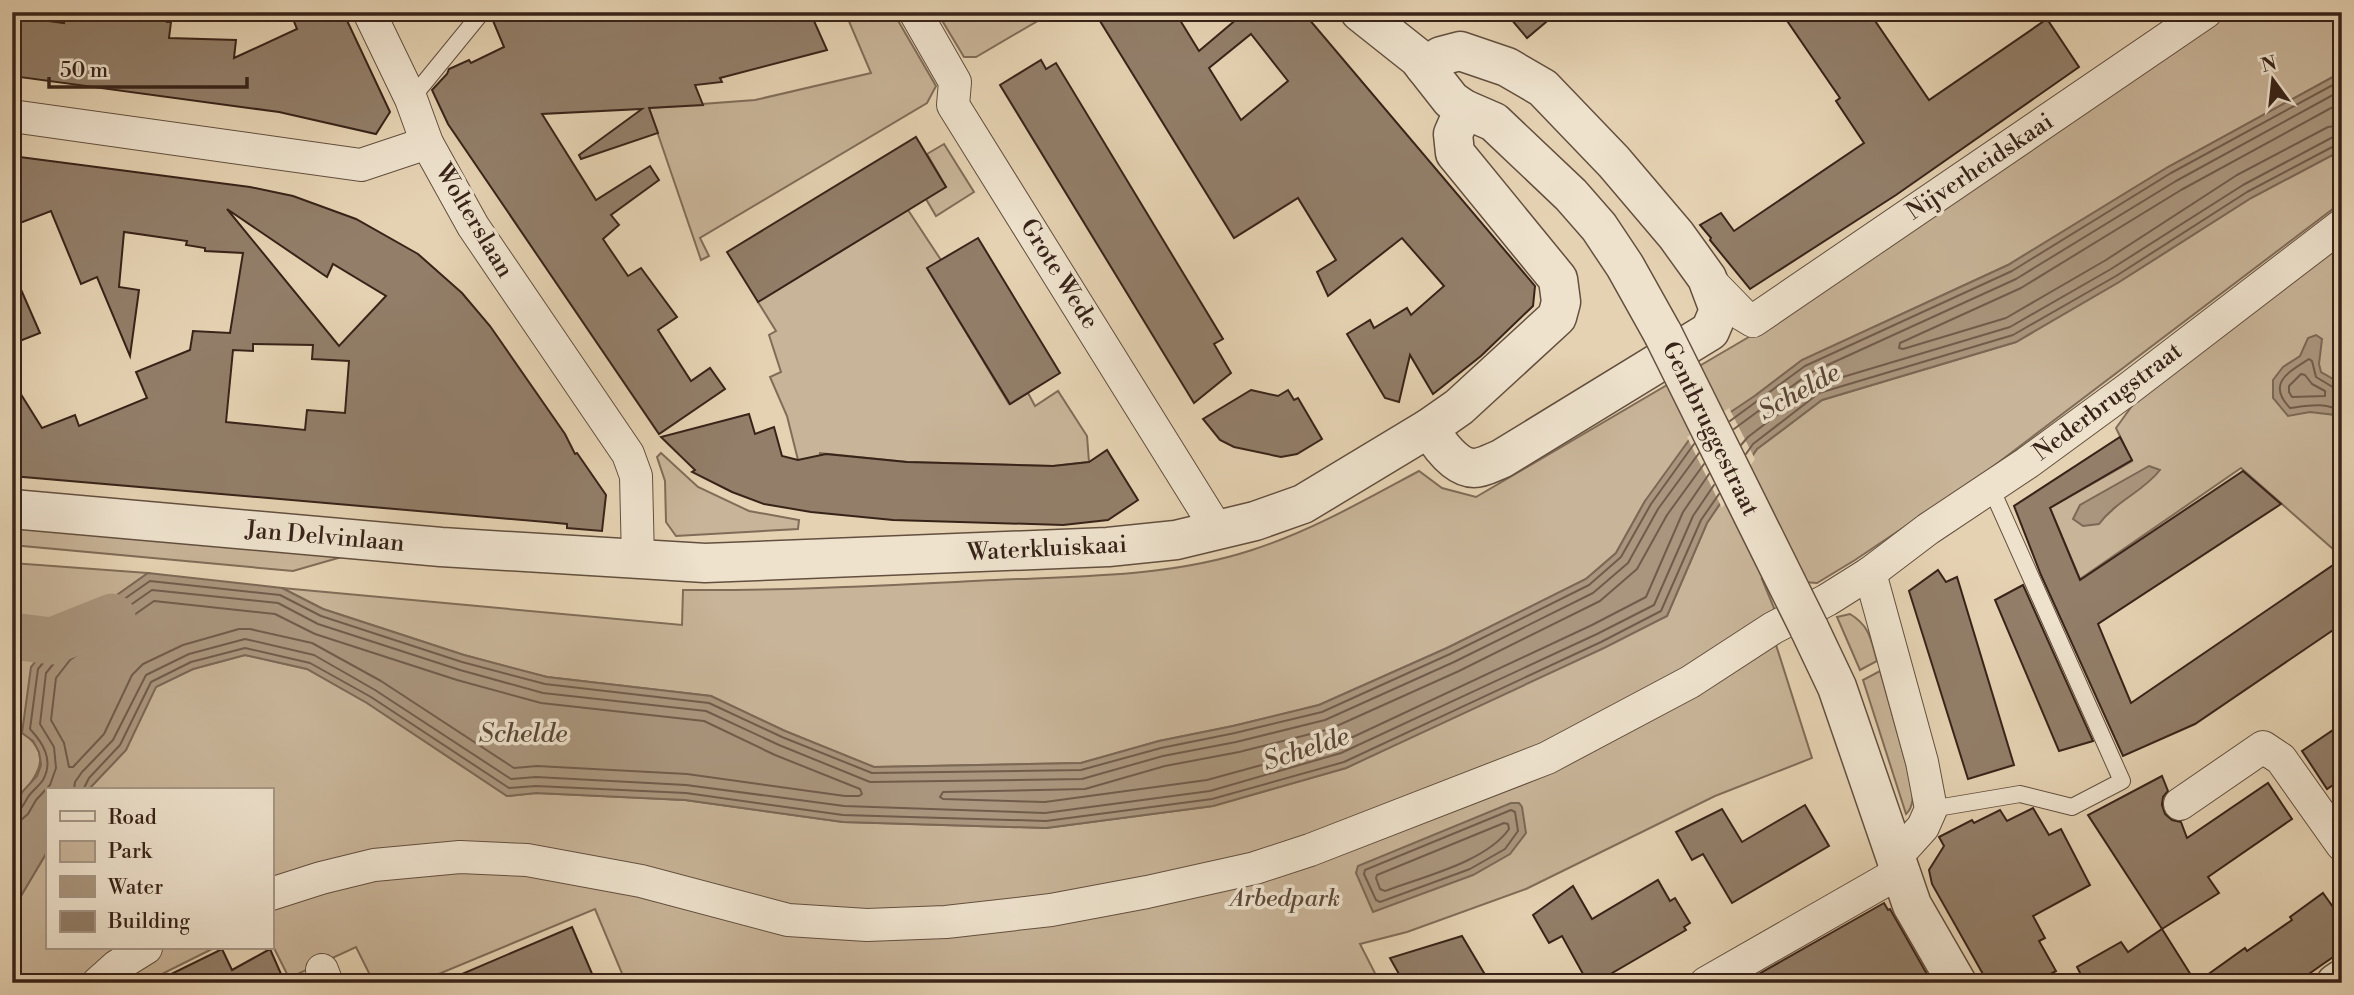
<svg xmlns="http://www.w3.org/2000/svg" width="2354" height="995" viewBox="0 0 2354 995" font-family="'Libre Bodoni',serif">
<style>
.green{fill:#c8b498;stroke:#806c58;stroke-width:2}
.water{fill:#aa967e;stroke:#7c6856;stroke-width:2}
.pier{fill:#e5d2b2}
.lines{fill:none;stroke-linecap:round;stroke-linejoin:round}
.shore{stroke:#715c4c;stroke-width:2}
.river{stroke:#aa967e;stroke-width:47}
.building{fill:#927e69;stroke:#382319;stroke-width:2;fill-rule:evenodd}
.service-casing{stroke:#634f3f;stroke-width:18}
.minor-casing{stroke:#634f3f;stroke-width:34}
.tertiary-casing{stroke:#634f3f;stroke-width:41}
.service{stroke:#eee2cd;stroke-width:16}
.minor{stroke:#eee2cd;stroke-width:32}
.tertiary{stroke:#eee2cd;stroke-width:38}
.tertiary-bridge-casing{stroke:#634f3f;stroke-width:41;stroke-linecap:butt}
.tertiary-bridge{stroke:#eee2cd;stroke-width:38}
.labels{text-anchor:middle;dominant-baseline:central;stroke-width:7;stroke-linejoin:round;paint-order:stroke}
.street-label{font-size:24px;fill:#382319;stroke:#eee2cd}
.park-label{font-size:24px;font-style:italic;fill:#5c4739;stroke:#eee2cd}
.water-label{font-size:26px;font-style:italic;fill:#5a4637;stroke:#eee2cd}
</style>
<rect width="100%" height="100%" fill="#e5d2b2"/>
<filter id="stains"><feTurbulence type="fractalNoise" baseFrequency=".00286" numOctaves="4"/><feColorMatrix values="0 0 0 0 .2 0 0 0 0 .09 0 0 0 0 .02 0 0 0 .5 -.17"/></filter>
<radialGradient id="worn" r=".72"><stop offset=".6" stop-color="#630" stop-opacity="0"/><stop offset="1" stop-color="#630" stop-opacity=".3"/></radialGradient>
<!-- green -->
<g class="green">
<path d="M845 12H893L936 86 927 103 700 238 709 256 701 260 649 108 755 100 871 73Z"/>
<path d="M937 12H1053L976 57H964Z"/>
<path d="M2229 12H2342V72L2168 167 2008 265 1802 360 1756 395 1645 501 1616 553 1586 579 1447 648 1319 705 1233 726 1159 741 1081 763 874 767 785 731 711 696 547 677 464 655 323 609 282 588 682 625 683 590C787 591 891 585 995 580 1080 576 1170 577 1252 550 1311 531 1365 500 1419 471L1442 488 1476 497 1759 331 2184 46Z"/>
<path d="M944 144 974 192 936 216 926 199 946 187 927 154Z"/>
<path d="M2342 150V202L1982 475 1855 560 1817 583 1762 579 1779 620 1770 626 1812 758 1715 796 1526 889 1407 932 1360 944 1380 983H626L595 909 417 983H374L356 947 289 978 271 942V790H88L126 750 155 687 193 669 245 655 307 669 367 703 507 796 536 793 685 800 843 822 1046 828 1213 806 1346 768 1667 616 1707 523 1757 449 1822 400 2016 342 2119 282 2251 198Z"/>
<path d="M908 210 941 260 928 269 1009 404 1028 393 1035 406 1058 391 1087 436 1089 462 1053 466 907 462 820 453 819 465 798 460 787 416 770 377 781 372 769 335 776 331 758 302Z"/>
<path d="M2342 243V557L2241 468 2080 579 2050 508 2132 461 2116 428 2137 399Z"/>
<path d="M661 453 698 487 749 511 799 520 798 529 676 536 666 522 665 481 657 457Z"/>
<path d="M12 523 359 552 293 571 12 545Z"/>
<path d="M12 563 148 573 52 641 23 733C60 760 28 782 12 810Z"/>
<path d="M1850 614C1870 626 1871 640 1877 661L1860 670 1837 617Z"/>
<path d="M1880 671 1912 785C1913 796 1914 806 1906 814L1863 680Z"/>
<path d="M47 852V948H214L144 983H12V911Z"/>
</g>
<!-- water -->
<g class="water">
<path d="M2342 72V150L2251 198 2119 282 2016 342 1822 400 1757 449 1707 523 1667 616 1604 648 1346 768 1213 806 1046 828 843 822 685 800 536 793 507 796 367 703 307 669 245 655 193 669 156 687 126 750 88 790H47V852L12 911V810L23 791 37 776 41 765 39 752 33 741 22 733 31 667 52 641 148 573 282 588 323 609 464 655 547 677 711 696 785 731 874 767 1081 763 1159 741 1233 726 1319 705 1447 648 1586 579 1616 553 1645 501 1689 440 1756 395 1802 360 2008 265 2168 167Z"/>
<path d="M2316 335 2322 339 2319 364 2321 372 2342 384V423L2335 415 2310 412 2288 416 2273 398V380L2283 367 2300 356 2308 338Z"/>
<path d="M2149 466 2160 470C2143 492 2117 500 2099 524L2083 526 2073 519 2080 505Z"/>
<path d="M1511 803H1519L1522 807 1526 833 1510 854 1473 875 1373 912 1356 873 1358 866Z"/>
</g>
<!-- pier -->
<path class="pier" d="M1729 408 1755 459 1722 508 1687 437Z"/>
<g class="lines">
<!-- shore -->
<g class="shore">
<path d="M2342 102 2181 190 2021 288 1900 343 1899 348 1903 349 2006 318 2106 260 2237 175 2328 127 2342 125"/>
<path d="M2301 374 2305 375 2312 384 2325 391V396L2292 397 2289 392V386Z"/>
<path d="M2342 390 2336 389 2316 377 2312 361 2309 359C2289 372 2266 383 2290 408 2306 406 2328 401 2342 413"/>
<path d="M1730 421 1805 366 2012 271 2171 173 2342 80"/>
<path d="M1734 429 1810 373 2016 279 2176 181 2342 90"/>
<path d="M1741 445 1748 437 1816 385 2010 327 2111 269 2243 185 2333 137 2342 135"/>
<path d="M1746 454 1753 444 1819 393 2013 335 2116 276 2247 192 2336 145 2342 144"/>
<path d="M1704 464 1667 515 1637 569 1600 601 1459 671 1330 729 1239 752 1165 766 1085 789 943 792 940 797 943 799 1045 802 1207 780 1338 744 1592 625 1646 597 1683 512 1709 474"/>
<path d="M154 601 275 614 315 634 457 680 541 703 704 721 775 755 860 789 862 794 859 796H845L687 774 537 766 514 768 381 681 312 643 250 629H239L183 645 143 664 132 675 104 734 73 767H69L64 743 51 720 56 678 70 660Z"/>
<path d="M74 790 75 782 82 772 113 740 146 675 189 654 245 639 314 655 375 690 511 779 536 777 686 785 844 806 1045 813 1210 791 1341 753 1597 634 1654 605 1693 516 1714 485"/>
<path d="M83 790 89 778 120 745 151 682 191 662 245 648 310 663 371 697 509 788 536 786 686 793 843 815 1046 821 1212 799 1344 762 1601 642 1661 611 1701 520 1719 494"/>
<path d="M1511 810 1515 812 1518 831 1505 849 1470 869 1380 902 1376 900 1364 874 1365 870Z"/>
<path d="M12 812C22 811 23 805 28 797 32 791 39 786 43 780 54 760 43 743 30 729L38 669 57 646 150 581 280 595 321 616 462 662 545 684 709 703 782 737 872 773 1081 770 1161 748 1235 733 1322 712 1450 654 1589 585 1621 557 1651 504 1694 444"/>
<path d="M12 821 21 820 28 814 36 800 50 785 56 768 54 747 40 724 46 673 63 652 152 590 278 603 318 624 460 670 543 693 706 711 779 745 870 782 1082 779 1163 756 1236 742 1325 720 1454 662 1593 593 1628 563 1658 509 1699 453"/>
<path d="M1504 823 1508 824 1509 829C1486 862 1422 877 1385 891L1380 889 1376 878 1377 875Z"/>
</g>
<!-- river -->
<path class="river" d="M12 636 52 641 112 617"/>
</g>
<!-- building -->
<g class="building">
<path d="M65 12H168L167 22H171L169 38 236 40 234 58 297 29 293 19 308 12H343L390 112 376 134 279 112 12 76V16L64 23Z"/>
<path d="M492 12H810L827 50 720 78 722 82 695 85 703 105 649 108 658 133 581 159 579 155 642 109 542 114 596 200 650 166 659 180 611 215 619 225 603 239 628 276 641 268 677 317 658 330 691 381 710 368 725 389 659 434 448 124 432 90 447 74 449 69 469 60 471 63 504 47 491 16Z"/>
<path d="M1114 12H1175L1199 51 1238 18 1234 12H1303L1535 286 1533 306 1481 356 1433 394 1410 355 1399 402 1385 398 1347 334 1370 320 1374 328 1407 308 1411 315 1444 286 1402 238 1328 296 1317 272 1336 260 1298 198 1234 238 1100 21ZM1251 34 1288 81 1241 120 1209 68Z"/>
<path d="M1505 12H1558L1527 38Z"/>
<path d="M1781 12H1869L1929 100 2047 19 2079 67 1896 195 1750 289 1710 240 1711 238 1700 225 1721 213 1734 231 1864 143 1836 101 1840 98Z"/>
<path d="M1041 60 1046 69 1056 63 1223 339 1214 344 1231 373 1194 403 1000 85Z"/>
<path d="M916 137 946 187 758 302 727 252Z"/>
<path d="M12 156 250 187 293 196 356 219 418 254 462 293 490 326 565 434 575 454 577 453 606 495 602 531 567 528V524L546 522 12 476V380L42 428 75 415 79 426 147 398 136 372 190 350 193 331 230 333 243 253 205 251V248L186 245 187 241 124 232 119 287 139 290 130 356 97 277 81 284 51 211 12 226ZM227 209 327 277 333 264 386 296 339 346ZM253 344 313 345 312 359 349 361 345 413 307 410 305 430 226 422 233 350 253 351Z"/>
<path d="M978 238 1060 373 1010 404 927 268Z"/>
<path d="M12 269 40 333 12 344Z"/>
<path d="M1251 390 1278 396 1288 390 1294 400 1298 398 1322 439 1297 454 1281 457 1234 447 1220 440 1203 419Z"/>
<path d="M749 414 755 434 774 427 782 456 798 460 826 454 907 462 1053 466 1089 462 1107 450 1138 500 1108 520 1063 525 893 520 811 512 764 504 732 492 692 472 695 470 661 437Z"/>
<path d="M2120 437 2132 460 2050 508 2080 580 2243 471 2281 504 2098 624 2131 703 2342 559V624L2195 724 2123 756 2041 575 2014 506Z"/>
<path d="M1938 570 1946 582 1957 577 2014 765 1968 779 1909 591Z"/>
<path d="M2023 585 2093 741 2059 751 1995 600Z"/>
<path d="M2342 724V779L2327 789 2302 751Z"/>
<path d="M2162 776 2168 791 2163 797 2162 805 2165 814 2172 820 2181 822 2187 838 2268 783 2292 819 2208 877 2219 893 2162 929 2088 815Z"/>
<path d="M1805 805 1829 846 1732 903 1703 854 1692 860 1676 832 1722 809 1742 842Z"/>
<path d="M2033 808 2049 835 2061 829 2090 885 2033 916 2045 938 2039 941 2056 971 2034 983H1988L1932 884 1929 870 1944 846 1939 837 1972 820 1974 823 2000 810 2007 821Z"/>
<path d="M1658 880 1670 901 1675 898 1690 923 1684 927 1686 930 1595 983H1588L1562 936 1549 943 1533 915 1573 886 1592 919Z"/>
<path d="M2323 893 2333 907 2342 902V951L2323 964 2296 983H2196L2245 948 2247 951 2292 920 2290 917Z"/>
<path d="M1884 903 1888 910 1890 909 1932 983H1743Z"/>
<path d="M572 927 596 983H441Z"/>
<path d="M2162 929 2196 983H2085L2077 967 2121 942 2128 952Z"/>
<path d="M1462 936 1490 983H1404L1390 958Z"/>
<path d="M222 949 232 970 270 949 285 983H153Z"/>
</g>
<g class="lines">
<!-- service casing -->
<g class="service-casing">
<g id="service">
<path d="M411 99 482 12"/>
<path d="M1931 809 2020 794 2072 807 2122 781 1991 488"/>
</g>
</g>
<!-- minor casing -->
<g class="minor-casing">
<g id="minor">
<path d="M369 12 411 99 427 143 473 226 628 454 636 476 638 560"/>
<path d="M915 12 955 82 953 105 1218 531"/>
<path d="M12 116 361 165 427 143"/>
<path d="M1707 278 1743 315 1753 321 2206 12"/>
<path d="M1870 573 1922 762 1931 809 1923 827 1895 858"/>
<path d="M2180 804 2263 747 2281 759 2342 845"/>
<path d="M271 894 321 878 374 865 460 857 527 860 641 881 788 920 867 925 946 922 1051 910 1147 892 1255 868 1310 850 1547 758 1690 682 1773 628 1827 600 1870 573 1928 529 2027 463 2128 389 2342 225"/>
<path d="M322 970 327 983"/>
<path d="M98 983 117 966 146 948"/>
<path d="M1706 983 1900 872"/>
</g>
</g>
<!-- tertiary casing -->
<g class="tertiary-casing">
<g id="tertiary">
<path d="M1360 12 1418 58 1451 100 1464 109 1494 122 1571 195 1599 227 1625 266 1663 334"/>
<path d="M1425 67 1441 56 1460 51 1507 67 1543 88 1614 162 1676 235 1707 278 1719 310 1710 331 1501 459C1493 462 1483 468 1474 468 1455 468 1438 443 1429 428"/>
<path d="M12 509 441 547 705 563 1108 547 1176 540 1255 521 1303 504 1429 428 1459 407 1557 317 1561 302 1558 279 1455 153 1453 134 1464 109"/>
<path d="M1809 628 1837 687 1912 905 1957 983"/>
<path d="M2336 983 2342 979"/>
</g>
</g>
<!-- service -->
<use href="#service" class="service"/>
<!-- minor -->
<use href="#minor" class="minor"/>
<!-- tertiary -->
<use href="#tertiary" class="tertiary"/>
<!-- tertiary-bridge casing -->
<g class="tertiary-bridge-casing">
<path id="tertiary-bridge" d="M1663 334 1809 628"/>
</g>
<!-- tertiary-bridge -->
<use href="#tertiary-bridge" class="tertiary-bridge"/>
</g>
<g class="labels">
<!-- street labels -->
<g class="street-label">
<text transform="translate(1980 167) rotate(-34)">Nijverheidskaai</text>
<text transform="translate(474 221) rotate(59)">Wolterslaan</text>
<text transform="translate(1059 274) rotate(58)">Grote Wede</text>
<text transform="translate(2108 402) rotate(-37)">Nederbrugstraat</text>
<text transform="translate(1710 429) rotate(64)">Gentbruggestraat</text>
<text transform="translate(325 537) rotate(5)">Jan Delvinlaan</text>
<text transform="translate(1047 549) rotate(-3)">Waterkluiskaai</text>
</g>
<!-- park labels -->
<g class="park-label">
<text x="1285" y="899">Arbedpark</text>
</g>
<!-- water labels -->
<g class="water-label">
<text transform="translate(1799 392) rotate(-29)">Schelde</text>
<text x="523" y="734">Schelde</text>
<text transform="translate(1306 749) rotate(-18)">Schelde</text>
</g>
</g>
<!-- margin -->
<rect width="2354" height="995" fill="none" stroke="#e5d2b2" stroke-width="42"/>
<rect x="14" y="14" width="2326" height="967" fill="none" stroke="#382319" stroke-width="3.5"/>
<rect x="21" y="21" width="2312" height="953" fill="none" stroke="#382319" stroke-width="2"/>
<!-- legend -->
<rect x="46" y="788" width="228" height="161" fill="#eee2cd" stroke="#a59685" stroke-width="2"/>
<rect x="60" y="811" width="35" height="10" fill="#eee2cd" stroke="#a59685" stroke-width="2"/>
<text x="108" y="824" font-size="21" fill="#382319">Road</text>
<rect x="60" y="841" width="35" height="21" fill="#c8b498" stroke="#a59685" stroke-width="2"/>
<text x="108" y="858" font-size="21" fill="#382319">Park</text>
<rect x="60" y="876" width="35" height="21" fill="#aa967e" stroke="#a59685" stroke-width="2"/>
<text x="108" y="894" font-size="21" fill="#382319">Water</text>
<rect x="60" y="911" width="35" height="21" fill="#927e69" stroke="#a59685" stroke-width="2"/>
<text x="108" y="928" font-size="21" fill="#382319">Building</text>
<!-- north arrow -->
<g transform="translate(2273 80) rotate(345)" stroke="#eee2cd" stroke-width="5" paint-order="stroke">
<path d="M0-5L12 26L0 18L-12 26Z" fill="#382319"/>
<text y="-10" font-size="19" font-weight="bold" text-anchor="middle" fill="#382319">N</text>
</g>
<!-- scale -->
<path d="M49 77v10h198v-10" fill="none" stroke="#382319" stroke-width="3.5"/>
<text x="60" y="77" font-size="21" fill="#382319" stroke="#eee2cd" stroke-width="5" paint-order="stroke">50 m</text>
<rect width="100%" height="100%" filter="url(#stains)"/>
<rect width="100%" height="100%" fill="url(#worn)"/>
</svg>
